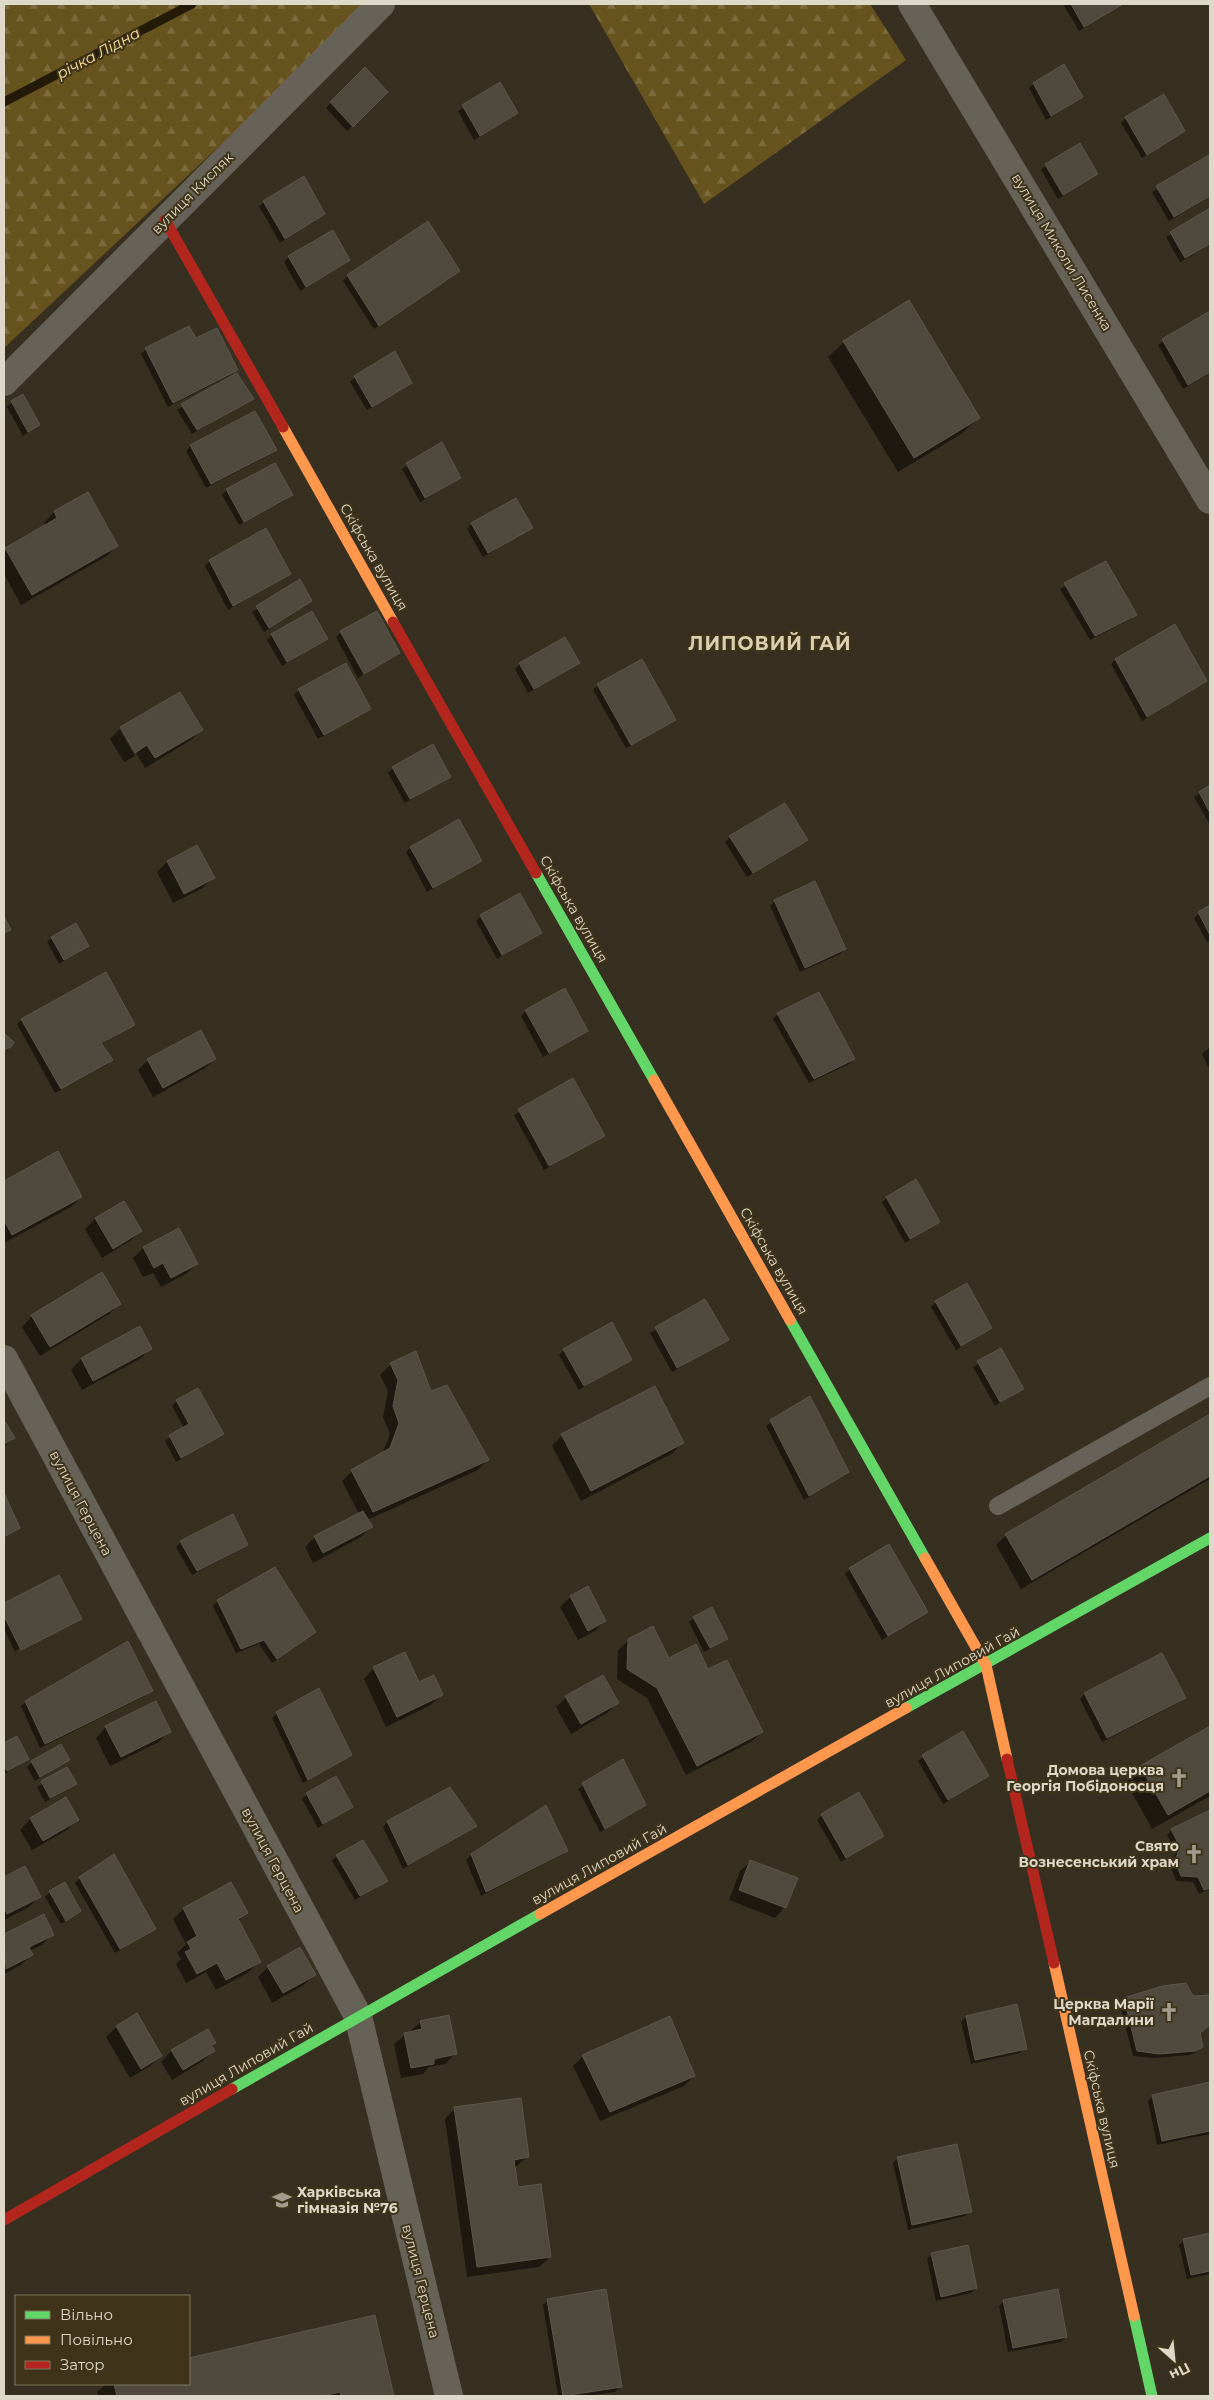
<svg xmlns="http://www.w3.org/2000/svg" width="1214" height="2400" viewBox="0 0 1214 2400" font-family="Montserrat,sans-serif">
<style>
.forest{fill:url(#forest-firs)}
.shadow{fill:#0007}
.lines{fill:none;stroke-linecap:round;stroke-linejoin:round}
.stream{stroke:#231b08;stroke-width:9}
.building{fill:#504a3e;stroke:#5c564a}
.lane{stroke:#676258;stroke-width:18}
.street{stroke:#676258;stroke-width:28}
.fast{stroke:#63d668;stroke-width:11}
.slow{stroke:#ff974d;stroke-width:11}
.jam{stroke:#b3261e;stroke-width:11}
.labels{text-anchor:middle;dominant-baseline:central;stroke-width:4;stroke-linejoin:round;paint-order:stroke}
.street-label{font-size:14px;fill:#ded8c8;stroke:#3f3419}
.poi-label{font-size:14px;font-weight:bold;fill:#ded8c8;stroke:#3f3419;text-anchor:end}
.water-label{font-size:15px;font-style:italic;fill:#fbe09a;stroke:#3f3419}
.district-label{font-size:19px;font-weight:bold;letter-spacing:1px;fill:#dccfaf;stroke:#3f3419}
</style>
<defs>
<pattern id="forest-firs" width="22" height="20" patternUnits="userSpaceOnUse" patternTransform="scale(1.25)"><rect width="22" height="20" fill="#67531d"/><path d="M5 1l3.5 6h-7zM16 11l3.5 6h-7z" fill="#7c6b3c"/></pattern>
</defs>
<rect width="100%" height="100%" fill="#373021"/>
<!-- forest -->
<g class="forest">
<path d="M4 4H371L4 348Z"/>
<path d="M589 4H870L906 60 704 204Z"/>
</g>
<!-- shadow -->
<g class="shadow">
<path d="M1063 4H1121L1079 31Z"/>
<path d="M365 69 387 92 347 131 326 108Z"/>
<path d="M500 84 516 113 474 140 458 111Z"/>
<path d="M1033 84 1081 97 1046 120 1029 88Z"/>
<path d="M1126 118 1184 131 1142 158 1121 123Z"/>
<path d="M1209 157 1210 197 1169 221 1152 192Z"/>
<path d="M1046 165 1096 174 1058 199 1041 170Z"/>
<path d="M264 202 324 214 280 243 259 206Z"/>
<path d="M1210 210V245L1180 262 1166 237Z"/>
<path d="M289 257 348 260 300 291 284 262Z"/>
<path d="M459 271 374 329 343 281 348 276Z"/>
<path d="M1210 312V373L1183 389 1158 345Z"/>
<path d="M195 340 236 369 232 374 168 407 141 354 146 349Z"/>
<path d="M844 342 978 418 963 433 898 472 828 357Z"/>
<path d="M236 374 252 398 192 434 177 410Z"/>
<path d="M355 377 410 383 367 410 350 382Z"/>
<path d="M12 402 38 425 23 436 7 407Z"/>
<path d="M255 413 275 450 271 454 206 488 186 451 190 446Z"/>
<path d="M442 444 460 478 420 502 402 469Z"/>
<path d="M274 465 291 495 286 500 239 525 222 495 226 490Z"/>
<path d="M87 494 117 545 107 556 21 605 4 574V551L46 526 44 523 54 512Z"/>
<path d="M472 524 532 527 483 557 467 529Z"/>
<path d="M210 561 289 574 228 610 205 566Z"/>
<path d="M1105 562 1136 614 1131 619 1090 640 1060 589Z"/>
<path d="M299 581 311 601 264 632 252 612Z"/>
<path d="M341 632 399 653 358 678 336 637Z"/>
<path d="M272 635 326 639 282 666 267 640Z"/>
<path d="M1115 660 1205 681 1142 721 1111 664Z"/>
<path d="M578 662 528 693 515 669 520 664Z"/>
<path d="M598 685 674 720 626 748 593 690Z"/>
<path d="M299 690 370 708 318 739 294 695Z"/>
<path d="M180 694 201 730 191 740 145 768 123 730H120L135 756 124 762 110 739 121 728Z"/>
<path d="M393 768 449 776 405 803 388 773Z"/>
<path d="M1210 786V825L1194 797Z"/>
<path d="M730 837 807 839 747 877 725 842Z"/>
<path d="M197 847 213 877 203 888 173 903 157 872 167 862Z"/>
<path d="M410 848 481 861 427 892 406 852Z"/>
<path d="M775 901 845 949 840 954 800 972 770 906Z"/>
<path d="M1210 906V940L1207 942 1194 918Z"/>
<path d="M481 916 540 932 497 959 476 921Z"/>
<path d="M51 938 87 946 59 964 47 942Z"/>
<path d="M526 1011 587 1031 543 1057 521 1016Z"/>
<path d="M778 1014 854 1059 849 1064 809 1083 773 1019Z"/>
<path d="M22 1020 134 1024 101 1044 111 1060 106 1065 55 1093 17 1024Z"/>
<path d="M1210 1047V1070L1202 1054Z"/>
<path d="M215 1059 204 1069 153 1097 138 1070 148 1060Z"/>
<path d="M573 1080 603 1135 544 1170 514 1115Z"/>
<path d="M57 1153 81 1197 71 1207 4 1243V1182Z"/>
<path d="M887 1198 939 1222 905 1243 882 1202Z"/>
<path d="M123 1203 141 1231 130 1241 102 1258 85 1229 95 1219Z"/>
<path d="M179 1230 197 1264 186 1274 161 1287 153 1273 143 1277 133 1258 143 1248Z"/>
<path d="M705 1301 727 1340 672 1372 650 1333Z"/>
<path d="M936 1302 991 1328 956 1350 931 1307Z"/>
<path d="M120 1303 109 1314 40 1356 22 1327 32 1316Z"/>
<path d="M139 1328 150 1349 140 1359 82 1390 71 1370 81 1359Z"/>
<path d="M1000 1349 1022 1388 995 1406 973 1367Z"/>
<path d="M564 1350 631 1359 579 1390 559 1355Z"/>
<path d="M391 1364 430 1392 488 1459 478 1470 367 1520 371 1527 361 1537 313 1563 305 1547 315 1537 359 1514 342 1481 352 1471 382 1454 390 1434 383 1417 388 1391 380 1375Z"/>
<path d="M809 1398 848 1472 804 1500 766 1426Z"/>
<path d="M177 1401 222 1434 176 1462 165 1441 184 1428 172 1406Z"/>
<path d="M1210 1416V1479L1021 1589 996 1545 1006 1535Z"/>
<path d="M4 1422 13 1438 4 1447Z"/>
<path d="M562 1435 683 1442 673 1453 581 1501 552 1446Z"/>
<path d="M4 1496 19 1528 4 1538Z"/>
<path d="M181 1542 246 1544 241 1549 192 1575 176 1547Z"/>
<path d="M850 1569 926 1611 882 1640 845 1574Z"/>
<path d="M58 1576 81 1618 77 1622V1620L15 1651 16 1654 4 1629V1605Z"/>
<path d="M587 1588 605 1620 595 1631 578 1640 560 1607 570 1597Z"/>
<path d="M218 1601 315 1632 272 1663 259 1644 236 1653 213 1606Z"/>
<path d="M694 1618 727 1639 704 1652 689 1622Z"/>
<path d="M629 1640 668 1660 708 1671 762 1732 751 1742 686 1775 647 1698 617 1679 618 1650Z"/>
<path d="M1162 1654 1185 1698 1180 1702 1102 1742 1080 1699 1084 1694Z"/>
<path d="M374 1668 419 1683 441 1695 431 1705 386 1727 364 1679Z"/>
<path d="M151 1690 147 1695 40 1748 21 1706 26 1702Z"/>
<path d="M566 1697 618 1703 607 1713 571 1734 556 1707Z"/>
<path d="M277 1713 351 1755 303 1783 272 1718Z"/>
<path d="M106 1727 169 1731 159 1742 110 1766 96 1738Z"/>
<path d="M1210 1727V1796L1152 1829 1126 1782 1141 1767Z"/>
<path d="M962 1733 987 1776 943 1804 918 1761Z"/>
<path d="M16 1737 28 1759 4 1774V1744Z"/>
<path d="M68 1760 35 1781 27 1767 32 1762Z"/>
<path d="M623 1761 644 1805 600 1832 578 1789Z"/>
<path d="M67 1769 75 1784 45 1802 37 1787Z"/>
<path d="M449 1789 475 1826 403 1869 383 1827 387 1822Z"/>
<path d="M307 1794 352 1807 318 1828 302 1799Z"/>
<path d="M65 1799 77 1819 67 1830 32 1850 20 1830 30 1819Z"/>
<path d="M1210 1811V1889L1199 1894 1193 1882 1176 1881 1171 1867 1176 1852 1167 1835 1172 1830Z"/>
<path d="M822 1815 882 1836 841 1862 817 1820Z"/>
<path d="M566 1851 562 1855 481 1896 466 1860 471 1855Z"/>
<path d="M337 1856 387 1881 355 1900 332 1861Z"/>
<path d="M751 1861 785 1907 775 1918 729 1900 740 1871Z"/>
<path d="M24 1868 39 1897 29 1907 4 1920V1878Z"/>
<path d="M80 1878 154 1928 115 1953 75 1883Z"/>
<path d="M230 1884 246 1913 238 1921 259 1961 249 1972 216 1990 206 1972 186 1983 176 1964 181 1959 177 1953 186 1944 173 1919 183 1909Z"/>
<path d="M50 1892 80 1911 61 1924 45 1897Z"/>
<path d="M43 1915 52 1934 42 1945 29 1951 31 1955 21 1965 4 1974V1935Z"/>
<path d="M268 1967 314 1975 304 1985 272 2003 258 1977Z"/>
<path d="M1210 1997V2025L1199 2034 1202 2047 1197 2052 1190 2055 1154 2058 1133 2056 1120 2004 1125 1999Z"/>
<path d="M1016 2006 1025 2048 1020 2053 971 2064 961 2022 966 2017Z"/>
<path d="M137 2015 161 2056 150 2066 130 2078 106 2037 116 2027Z"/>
<path d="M421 2022 455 2054 445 2064 429 2067 423 2074 401 2078 394 2044Z"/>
<path d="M207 2030 214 2042 210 2046 213 2051 203 2061 172 2080 161 2062 171 2051Z"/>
<path d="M583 2056 694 2076 684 2086 600 2121 573 2066Z"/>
<path d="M1210 2084V2134L1157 2145 1148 2101 1152 2097Z"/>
<path d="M455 2108 528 2157 514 2168 517 2189 550 2257 539 2267 467 2277 445 2119Z"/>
<path d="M898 2158 970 2211 965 2216 908 2230 893 2163Z"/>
<path d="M1210 2235V2274L1187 2279 1179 2245 1184 2240Z"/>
<path d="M932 2254 976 2288 971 2293 936 2301 927 2259Z"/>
<path d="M548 2300 620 2387 615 2392 586 2396H558L543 2305Z"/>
<path d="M1004 2301 1066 2337 1061 2342 1008 2352 999 2306Z"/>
<path d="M374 2317 393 2396H98L97 2392 106 2384H189V2360Z"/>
</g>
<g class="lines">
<!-- stream -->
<path class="stream" d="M4 102 192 4"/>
</g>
<!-- building -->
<g class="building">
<path d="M1071 4H1123L1084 27Z"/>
<path d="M1064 64 1083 97 1051 116 1033 83Z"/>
<path d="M365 67 388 92 353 127 330 102Z"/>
<path d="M500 82 518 113 480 136 462 105Z"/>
<path d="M1164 94 1185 131 1147 155 1125 117Z"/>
<path d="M1080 143 1098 174 1063 195 1045 164Z"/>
<path d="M1209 155 1210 196 1174 217 1156 186Z"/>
<path d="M304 176 325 214 285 239 263 201Z"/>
<path d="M1210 208V244L1185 258 1170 232Z"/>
<path d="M428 221 460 271 379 326 347 275Z"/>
<path d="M333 230 350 260 306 287 288 256Z"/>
<path d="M909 300 980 418 914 458 843 341Z"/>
<path d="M1210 311V372L1188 385 1162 339Z"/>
<path d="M189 326 196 338 217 328 238 370 173 403 145 348Z"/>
<path d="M395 351 412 383 372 407 354 376Z"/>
<path d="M237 373 254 399 197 430 181 404Z"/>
<path d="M23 394 40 425 28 432 11 401Z"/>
<path d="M255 411 277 450 211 484 190 445Z"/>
<path d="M442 442 461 478 425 498 406 463Z"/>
<path d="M275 463 293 495 244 522 226 489Z"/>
<path d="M88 492 118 546 32 595 5 548 57 518 54 511Z"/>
<path d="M516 498 533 528 488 553 471 523Z"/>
<path d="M266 528 291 574 233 606 209 560Z"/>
<path d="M1106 561 1137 615 1095 636 1064 583Z"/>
<path d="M300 579 312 601 269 628 256 606Z"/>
<path d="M312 611 328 639 287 662 271 634Z"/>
<path d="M377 611 400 653 364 674 340 631Z"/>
<path d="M1175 624 1207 681 1147 717 1115 659Z"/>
<path d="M565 637 580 663 534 689 519 663Z"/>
<path d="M642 659 676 720 631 745 597 684Z"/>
<path d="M346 663 371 709 324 735 298 689Z"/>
<path d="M180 692 203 730 155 758 147 745 135 753 120 727Z"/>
<path d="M433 744 451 777 410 799 392 767Z"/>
<path d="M1210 785V813L1199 792Z"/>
<path d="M785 803 808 840 753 873 729 836Z"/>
<path d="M459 819 482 861 433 888 410 847Z"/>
<path d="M197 845 215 878 184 894 167 861Z"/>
<path d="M815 881 846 949 805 968 774 900Z"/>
<path d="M520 893 542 933 502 955 480 915Z"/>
<path d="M1210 905V935L1198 912Z"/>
<path d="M4 916 11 930 4 933Z"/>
<path d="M76 923 89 946 64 960 51 937Z"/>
<path d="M106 972 135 1025 101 1043 113 1060 61 1089 21 1019Z"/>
<path d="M565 988 588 1031 549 1053 525 1010Z"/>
<path d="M819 992 855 1059 814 1079 777 1013Z"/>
<path d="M201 1030 216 1059 163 1088 147 1059Z"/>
<path d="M4 1033 14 1042 11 1047 4 1050Z"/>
<path d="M573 1078 605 1136 549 1166 518 1109Z"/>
<path d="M58 1151 82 1197 12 1235 4 1220V1181Z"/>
<path d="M916 1179 940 1222 910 1239 886 1197Z"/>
<path d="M124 1201 142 1231 113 1249 95 1218Z"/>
<path d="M179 1228 198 1264 171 1278 163 1263 154 1268 143 1247Z"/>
<path d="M102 1272 121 1304 50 1347 31 1315Z"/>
<path d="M967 1283 992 1328 961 1346 935 1301Z"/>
<path d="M705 1299 729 1340 677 1368 655 1327Z"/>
<path d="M612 1322 632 1360 584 1386 563 1349Z"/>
<path d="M140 1326 152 1349 93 1381 81 1358Z"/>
<path d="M1001 1348 1024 1389 1000 1402 977 1361Z"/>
<path d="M416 1351 431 1391 447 1385 489 1460 373 1512 351 1470 390 1448 399 1423 393 1406 398 1380 390 1363Z"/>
<path d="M655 1386 684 1443 591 1491 561 1434Z"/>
<path d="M198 1388 224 1434 181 1458 169 1435 189 1424 176 1400Z"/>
<path d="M810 1396 849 1472 809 1496 770 1420Z"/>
<path d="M1210 1414V1476L1032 1580 1005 1534Z"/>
<path d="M4 1420 15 1438 4 1444Z"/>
<path d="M4 1493 20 1528 4 1537Z"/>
<path d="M363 1511 373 1527 323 1553 314 1536Z"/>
<path d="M233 1514 248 1545 197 1571 180 1541Z"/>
<path d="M889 1544 928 1612 888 1636 849 1568Z"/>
<path d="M275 1567 316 1632 277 1659 264 1640 241 1649 217 1600Z"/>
<path d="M59 1575 82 1619 21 1650 4 1616V1603Z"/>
<path d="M588 1586 606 1621 588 1631 570 1596Z"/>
<path d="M712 1607 728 1639 710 1648 693 1617Z"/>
<path d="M653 1626 669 1658 696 1644 708 1669 727 1660 763 1732 697 1766 657 1688 627 1669 628 1639Z"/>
<path d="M128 1641 153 1691 45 1744 25 1701Z"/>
<path d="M405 1652 419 1682 434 1675 443 1695 397 1717 373 1667Z"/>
<path d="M1162 1653 1186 1698 1107 1738 1084 1693Z"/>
<path d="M603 1675 619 1703 581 1724 565 1696Z"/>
<path d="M319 1688 352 1755 308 1780 276 1712Z"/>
<path d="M156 1701 171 1732 121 1757 105 1726Z"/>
<path d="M1210 1726V1791L1168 1815 1140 1766Z"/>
<path d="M963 1731 989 1776 948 1800 922 1755Z"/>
<path d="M17 1736 29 1759 7 1771 4 1765V1743Z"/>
<path d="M61 1744 70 1760 40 1777 31 1761Z"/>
<path d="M623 1759 646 1805 605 1829 582 1783Z"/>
<path d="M67 1767 77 1784 50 1798 41 1781Z"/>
<path d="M336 1776 353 1807 323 1824 306 1793Z"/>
<path d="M450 1787 477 1826 408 1865 387 1821Z"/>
<path d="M859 1792 884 1836 846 1858 821 1814Z"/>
<path d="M66 1797 79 1820 43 1841 30 1818Z"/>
<path d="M546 1805 568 1851 486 1892 471 1854Z"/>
<path d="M1210 1810V1888L1204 1890 1198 1877 1181 1876 1175 1861 1180 1847 1171 1829Z"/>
<path d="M363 1840 388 1881 360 1896 336 1855Z"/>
<path d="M114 1854 156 1929 120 1949 79 1877Z"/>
<path d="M750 1860 798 1878 786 1908 739 1890Z"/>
<path d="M25 1866 41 1897 7 1914 4 1907V1877Z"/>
<path d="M65 1882 81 1911 66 1921 49 1891Z"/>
<path d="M231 1882 248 1913 238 1919 261 1962 226 1980 217 1963 197 1974 185 1952 191 1949 187 1942 197 1936 183 1908Z"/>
<path d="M44 1914 54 1935 29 1947 33 1955 6 1969 4 1934Z"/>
<path d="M300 1947 316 1975 283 1993 267 1966Z"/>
<path d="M1186 1983 1193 1996 1210 1995V2025L1200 2033 1203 2047 1196 2051 1159 2054 1137 2051 1124 1998 1162 1986Z"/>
<path d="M1017 2004 1027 2049 975 2060 966 2016Z"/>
<path d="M137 2013 162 2056 141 2069 116 2026Z"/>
<path d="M449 2015 457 2054 434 2059V2064L411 2068 404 2033 422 2029 420 2021Z"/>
<path d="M670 2016 695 2076 610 2112 582 2055Z"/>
<path d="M208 2029 216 2043 211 2045 215 2051 183 2070 171 2050Z"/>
<path d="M1210 2082V2131L1162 2141 1152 2095Z"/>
<path d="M521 2098 529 2157 514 2160 518 2187 541 2184 551 2257 477 2267 454 2107Z"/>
<path d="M957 2144 972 2212 912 2225 897 2157Z"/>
<path d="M1210 2233V2271L1191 2275 1183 2239Z"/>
<path d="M968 2245 977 2288 941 2297 931 2253Z"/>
<path d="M606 2289 622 2387 563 2396 547 2299Z"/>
<path d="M1058 2289 1067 2337 1013 2348 1003 2300Z"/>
<path d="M375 2315 394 2396H341L340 2392 323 2396H117L114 2384H189V2358Z"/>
</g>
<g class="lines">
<!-- lane -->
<path class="lane" d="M998 1506 1210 1386"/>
<!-- street -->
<g class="street">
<path d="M912 4 1210 500"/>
<path d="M4 382 381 4"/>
<path d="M4 1359 358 2016 449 2396"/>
</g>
<!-- fast -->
<g class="fast">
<path d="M536 873 654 1080"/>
<path d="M790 1320 925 1558"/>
<path d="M906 1708 1210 1538"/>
<path d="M232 2089 540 1914"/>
<path d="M1134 2316 1152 2396"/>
</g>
<!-- slow -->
<g class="slow">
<path d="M283 427 393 622"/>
<path d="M654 1080 790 1320"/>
<path d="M925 1558 986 1665 1007 1759"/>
<path d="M540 1914 906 1708"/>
<path d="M1054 1963 1134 2316"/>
</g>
<!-- jam -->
<g class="jam">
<path d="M165 220 283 427"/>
<path d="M393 622 536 873"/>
<path d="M1007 1759 1054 1963"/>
<path d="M4 2220 232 2089"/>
</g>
</g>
<!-- icons -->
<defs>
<g id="church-bare" transform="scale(1.5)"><path d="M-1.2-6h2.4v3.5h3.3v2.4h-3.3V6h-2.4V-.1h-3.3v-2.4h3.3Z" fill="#a49d8e" stroke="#3f3419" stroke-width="2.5" paint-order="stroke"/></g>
<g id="school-bare" transform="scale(1.5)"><path d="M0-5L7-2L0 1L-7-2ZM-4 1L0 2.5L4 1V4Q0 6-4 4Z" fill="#a49d8e" stroke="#3f3419" stroke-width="2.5" paint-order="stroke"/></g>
</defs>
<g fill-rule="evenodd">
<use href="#church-bare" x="1179" y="1778"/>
<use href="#church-bare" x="1194" y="1854"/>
<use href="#church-bare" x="1169" y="2012"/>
<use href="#school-bare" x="282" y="2200"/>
</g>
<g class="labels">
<!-- street labels -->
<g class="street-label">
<text transform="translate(192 193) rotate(-45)">вулиця Кисляк</text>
<text transform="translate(1062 252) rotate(59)">вулиця Миколи Лисенка</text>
<text transform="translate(374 557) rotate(60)">Скіфська вулиця</text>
<text transform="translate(574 909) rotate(60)">Скіфська вулиця</text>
<text transform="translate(774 1261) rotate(60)">Скіфська вулиця</text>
<text transform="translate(81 1503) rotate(62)">вулиця Герцена</text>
<text transform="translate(952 1667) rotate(-29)">вулиця Липовий Гай</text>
<text transform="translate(273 1860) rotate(62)">вулиця Герцена</text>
<text transform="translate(599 1864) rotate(-29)">вулиця Липовий Гай</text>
<text transform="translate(246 2064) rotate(-30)">вулиця Липовий Гай</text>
<text transform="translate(1102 2109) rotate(77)">Скіфська вулиця</text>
<text transform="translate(421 2281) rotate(76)">вулиця Герцена</text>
</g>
<!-- poi labels -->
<g class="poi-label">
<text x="1164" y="1770">Домова церква<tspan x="1164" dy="16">Георгія Побідоносця</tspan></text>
<text x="1179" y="1846">Свято<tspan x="1179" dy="16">Вознесенський храм</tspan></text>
<text x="1154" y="2004">Церква Марії<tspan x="1154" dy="16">Магдалини</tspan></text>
<text x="297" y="2192" text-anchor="start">Харківська<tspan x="297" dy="16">гімназія №76</tspan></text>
</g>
<!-- water labels -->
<g class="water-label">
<text transform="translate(98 53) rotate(-28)">річка Лідна</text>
</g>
<!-- district labels -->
<g class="district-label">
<text x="770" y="643">ЛИПОВИЙ ГАЙ</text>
</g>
</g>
<!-- border -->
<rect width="1214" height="2400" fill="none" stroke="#ded8c8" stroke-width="10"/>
<!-- legend -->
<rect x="15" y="2295" width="175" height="90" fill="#3f3419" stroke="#7f765f"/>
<rect x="25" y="2311" width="25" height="8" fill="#63d668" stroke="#7f765f"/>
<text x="60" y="2320" font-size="15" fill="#ded8c8">Вільно</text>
<rect x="25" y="2336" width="25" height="8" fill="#ff974d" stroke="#7f765f"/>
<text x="60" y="2345" font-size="15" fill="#ded8c8">Повільно</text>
<rect x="25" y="2361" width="25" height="8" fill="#b3261e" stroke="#7f765f"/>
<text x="60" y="2370" font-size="15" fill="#ded8c8">Затор</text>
<!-- north arrow -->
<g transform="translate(1174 2360) rotate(153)" stroke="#3f3419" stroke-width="4" paint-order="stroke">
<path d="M0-4L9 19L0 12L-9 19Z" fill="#ded8c8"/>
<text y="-8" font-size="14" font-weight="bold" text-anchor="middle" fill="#ded8c8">Пн</text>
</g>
</svg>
